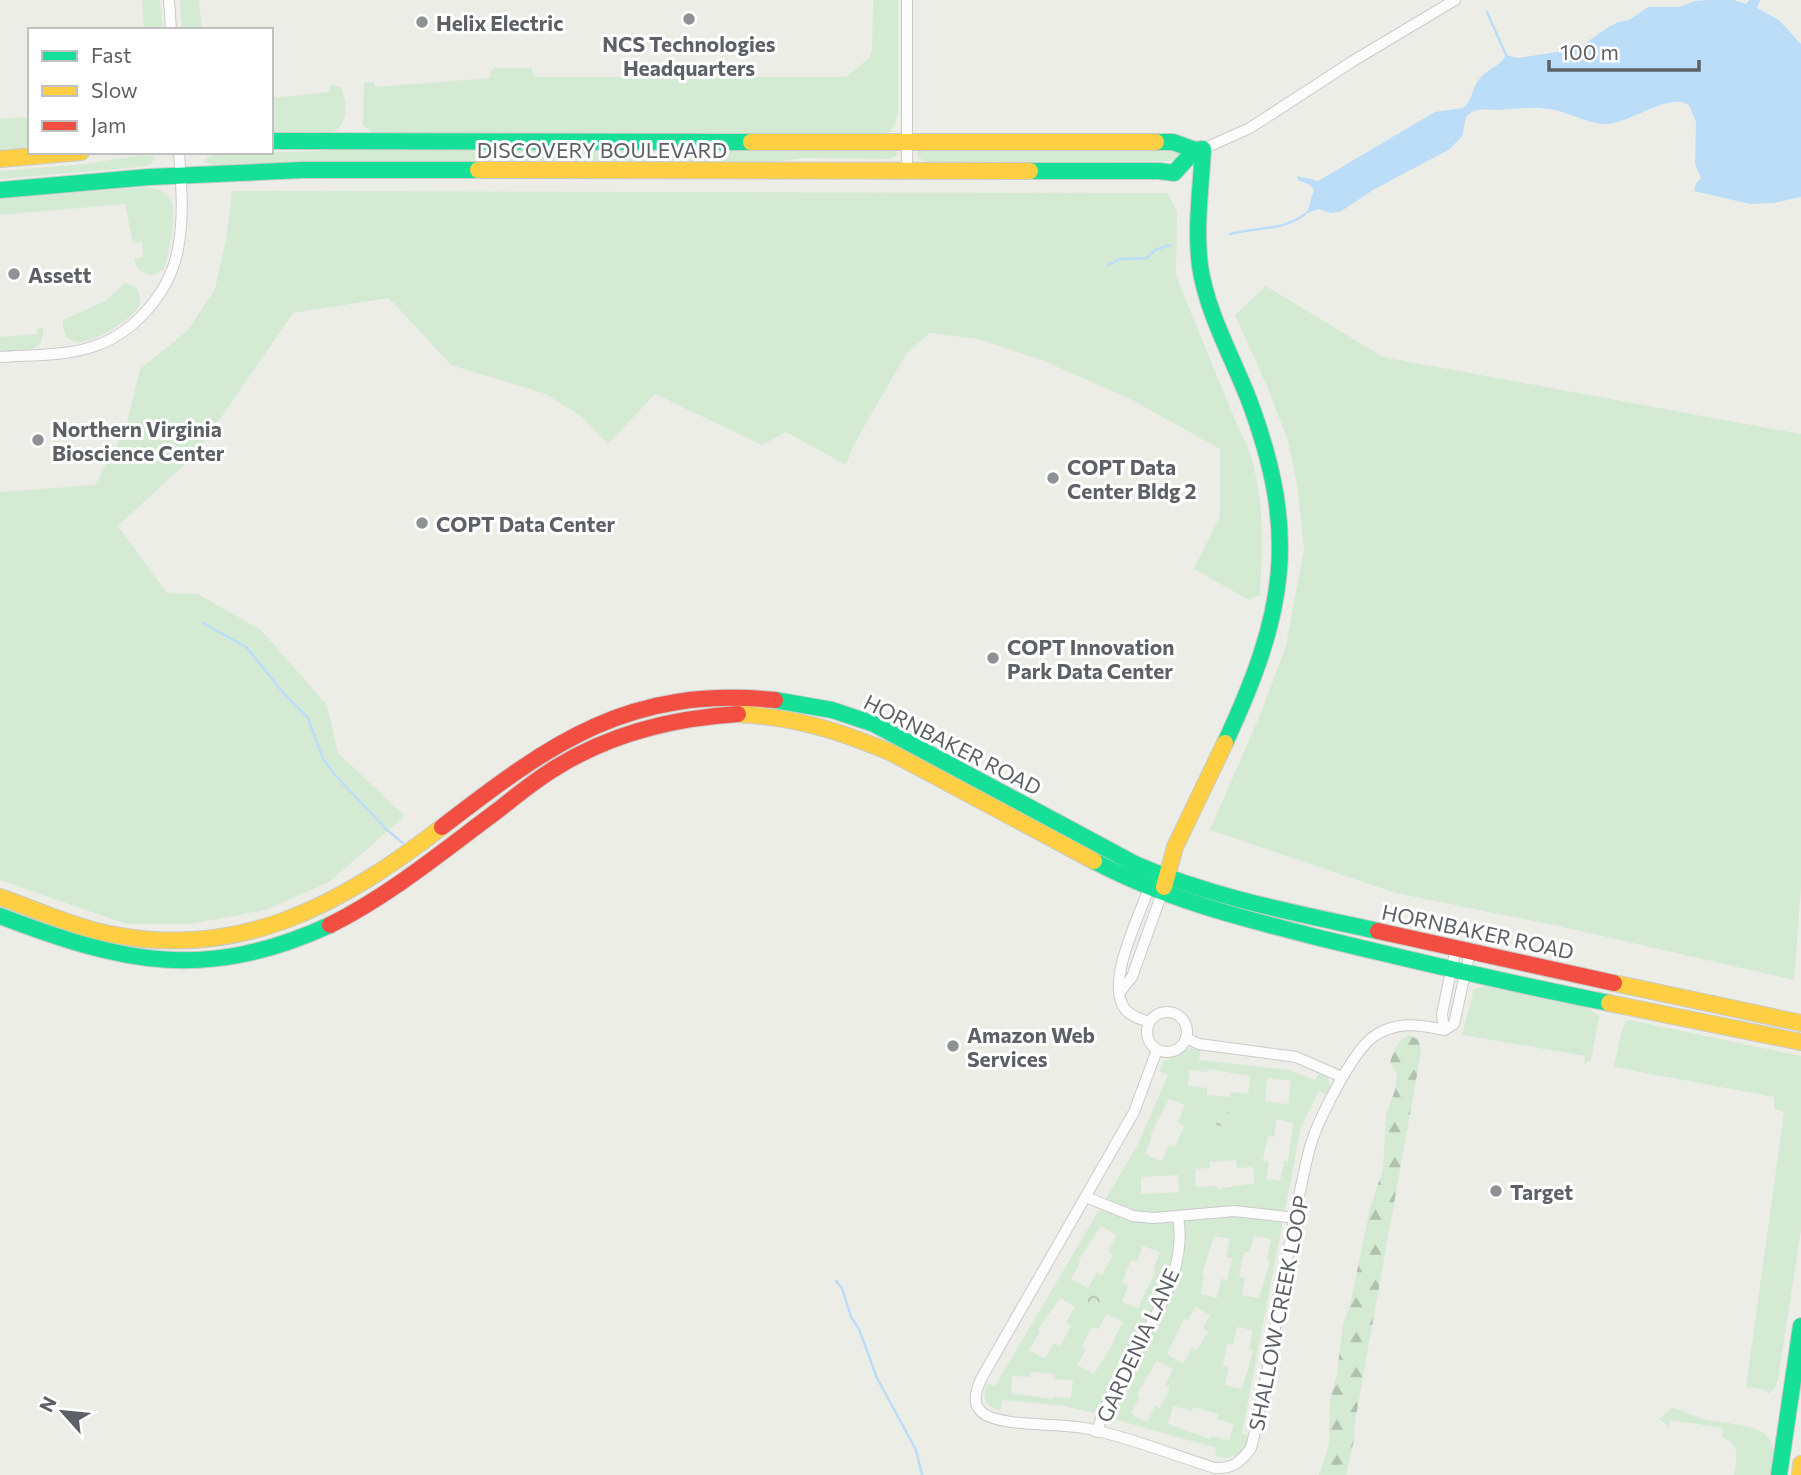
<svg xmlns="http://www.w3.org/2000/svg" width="1801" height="1475" viewBox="0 0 1801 1475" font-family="Commissioner,sans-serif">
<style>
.grass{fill:#d5ead3;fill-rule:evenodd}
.forest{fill:url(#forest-firs)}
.park{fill:url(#park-crowns)}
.water{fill:#bbddf8}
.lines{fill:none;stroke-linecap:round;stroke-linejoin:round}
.stream{stroke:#bbddf8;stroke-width:2.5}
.street-casing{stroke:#cacbca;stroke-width:12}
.fast-casing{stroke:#c9cac8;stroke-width:18}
.slow-casing{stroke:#c9cac8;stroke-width:18}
.jam-casing{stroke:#c9cac8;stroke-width:18}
.street{stroke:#fcfcfc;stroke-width:10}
.fast{stroke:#16e098;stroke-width:16}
.slow{stroke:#ffcf43;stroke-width:16}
.jam{stroke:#f24e42;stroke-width:16}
.poi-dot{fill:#8f9294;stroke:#fff;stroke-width:2.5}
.labels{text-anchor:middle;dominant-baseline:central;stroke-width:6;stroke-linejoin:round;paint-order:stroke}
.poi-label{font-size:21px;font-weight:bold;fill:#5d6166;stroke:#fff;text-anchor:start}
.street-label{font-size:21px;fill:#5d6166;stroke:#fff}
</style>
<defs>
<pattern id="forest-firs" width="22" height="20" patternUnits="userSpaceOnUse" patternTransform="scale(1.75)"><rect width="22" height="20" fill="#d5ead3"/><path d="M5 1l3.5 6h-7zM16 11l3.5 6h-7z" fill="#b0c1af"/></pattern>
<pattern id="park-crowns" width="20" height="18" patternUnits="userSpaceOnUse" patternTransform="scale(1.75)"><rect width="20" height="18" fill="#d5ead3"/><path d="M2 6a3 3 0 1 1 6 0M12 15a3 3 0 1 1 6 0" fill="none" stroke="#b0c1af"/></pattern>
</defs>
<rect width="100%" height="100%" fill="#edede8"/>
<!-- grass -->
<g class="grass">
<path d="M142 0H160L163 30H144Z"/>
<path d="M180 0H199L202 30H182Z"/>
<path d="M873 0H898V112L896 122 890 132 877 134H374L363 125 364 83 374 82 375 87 490 78 491 71 495 68H532L533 77H846L869 58 872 50Z"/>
<path d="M331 84 340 87C349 101 348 125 332 133L271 134V98L329 92Z"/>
<path d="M30 117V150L0 152V119Z"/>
<path d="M362 146 896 149 898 153 895 157 887 159 803 158 763 164 218 167 204 162 206 158 215 154 319 151Z"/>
<path d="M1170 146 1179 151 1182 156 1173 161 933 164 918 158 917 153 921 149Z"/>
<path d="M141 155 152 156 155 159 150 165 139 167 0 179V171L87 164Z"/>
<path d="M146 187C155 188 164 190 170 198 179 209 168 255 164 269L153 275C142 275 137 269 134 259L143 257 142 242 133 243 125 204 0 215V199Z"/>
<path d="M232 191 1168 193 1177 212 1176 276 1238 427C1266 477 1263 539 1260 595L1249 600 1194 569 1220 516V449L1132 400 1044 361 978 339 930 333 906 354 853 446 846 465 786 432 762 445 655 394 608 444 582 417 546 394 451 365 389 298 293 313 196 454 118 526 167 593 198 594 261 630 327 705 338 753 405 816 329 882 266 910 191 924H126L0 880V492L95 485 126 427 140 369 188 330 215 289 226 239Z"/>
<path d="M125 283 136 287C139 293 141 297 140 303 137 317 96 341 82 342 75 343 71 340 66 337L63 327V320L107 300Z"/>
<path d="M1266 286 1383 357 1801 434V888L1794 980 1558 926 1396 893 1210 830 1262 710 1286 646 1304 549 1297 484 1288 441 1267 386 1235 315Z"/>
<path d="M38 328H43C45 355 20 351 0 353V337L37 334Z"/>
<path d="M1485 986 1589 1008 1599 1016 1591 1060 1584 1064 1585 1056 1462 1035 1474 989Z"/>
<path d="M1629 1020 1801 1056V1230L1778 1379 1775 1388 1768 1394 1766 1390 1746 1387 1784 1112 1774 1109V1097L1614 1067 1621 1033 1626 1021Z"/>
<path d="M1189 1048 1201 1050 1199 1060 1289 1070 1315 1080 1319 1073 1327 1076 1331 1088 1327 1095 1319 1091 1301 1127 1242 1433 1249 1436C1246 1453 1230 1463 1215 1455L1216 1448 1086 1411 1064 1406 1003 1400 1000 1411C985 1406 981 1398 987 1383L995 1386 1137 1146 1168 1075 1159 1071 1164 1061ZM1208 1069 1250 1076 1248 1094 1231 1092 1230 1097 1207 1095V1088L1188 1086 1190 1070 1207 1072ZM1267 1078 1291 1081 1288 1104 1265 1101ZM1169 1099 1185 1105 1178 1122 1184 1126 1175 1147 1169 1145 1162 1161 1145 1154 1152 1137 1150 1136ZM1277 1119 1293 1123 1288 1161H1284L1280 1181 1266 1179 1269 1162 1263 1160 1268 1136 1274 1137ZM1236 1160 1237 1168 1253 1167 1254 1183 1218 1189 1217 1186 1196 1187 1195 1169 1210 1168V1162ZM1178 1175 1179 1192 1141 1194V1177ZM1101 1226 1117 1235 1108 1251 1113 1255 1102 1275 1097 1272 1088 1288 1071 1279 1080 1262 1079 1260ZM1214 1236 1230 1239 1226 1257 1232 1259 1227 1280 1221 1279 1217 1298 1201 1294 1204 1276 1202 1275ZM1254 1236 1271 1239 1267 1260 1270 1261 1259 1298 1242 1295 1245 1278 1239 1276 1244 1252H1250ZM1143 1246 1160 1252 1153 1270 1155 1272 1138 1308 1122 1302 1128 1286 1122 1283 1131 1260 1137 1262ZM1060 1298 1075 1307 1066 1322 1071 1326 1060 1346 1054 1343 1045 1359 1029 1350 1040 1332 1038 1330ZM1195 1307 1210 1315 1203 1328 1208 1332 1197 1350 1192 1348 1183 1364 1167 1354 1184 1319 1188 1320ZM1107 1314 1123 1322 1114 1339 1115 1340 1094 1374 1077 1365 1086 1350 1081 1347 1092 1327 1098 1329ZM1237 1327 1253 1330 1249 1349 1253 1351 1242 1389 1225 1385 1229 1367 1223 1365 1227 1344 1233 1345ZM1157 1361 1173 1369 1165 1385 1170 1388 1160 1408 1155 1406 1147 1422 1131 1414 1140 1396 1137 1394ZM1031 1372 1055 1374V1379L1073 1380 1071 1398 1054 1397 1053 1399 1011 1393 1012 1376 1030 1377ZM1173 1406 1191 1411 1193 1407 1218 1414 1217 1419 1234 1424 1229 1440 1212 1436 1210 1439 1168 1424Z"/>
<path d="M1672 1408C1682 1409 1688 1414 1697 1417 1716 1424 1757 1422 1769 1438 1777 1448 1772 1463 1770 1475H1734C1737 1459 1741 1444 1722 1437L1723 1428 1671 1420 1669 1428 1667 1427 1666 1424 1659 1419Z"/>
</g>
<!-- forest -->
<path class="forest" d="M1409 1035 1419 1040 1421 1052 1355 1422 1354 1440 1346 1475H1319L1329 1444 1330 1400 1337 1374 1343 1324 1350 1306 1370 1208 1383 1169 1386 1115 1395 1090 1397 1074 1390 1063C1393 1052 1398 1040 1409 1035Z"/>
<!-- park -->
<g class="park">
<path d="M1234 1112V1125L1216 1126V1113Z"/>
<path d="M1091 1292 1103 1298 1094 1315 1082 1309Z"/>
</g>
<!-- water -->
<path class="water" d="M1707 0H1734L1746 4 1749 0H1760L1757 8 1779 20 1801 44V197L1773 203 1750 204 1694 191 1696 184 1701 178 1695 164 1696 122 1689 105C1669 91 1628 126 1602 124 1587 122 1570 114 1555 110 1535 106 1516 109 1496 110 1484 110 1475 107 1466 117L1462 136 1450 149 1373 190 1340 212 1331 213 1318 209 1305 214C1311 206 1310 199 1314 190L1310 185 1298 180 1297 176 1318 181 1435 112 1463 108C1473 100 1472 87 1480 78 1488 68 1500 67 1506 55L1518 58 1577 49 1607 28 1618 22 1629 20 1648 7H1679L1695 1Z"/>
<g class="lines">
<!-- stream -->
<g class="stream">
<path d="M1487 12 1506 55"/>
<path d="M1230 234C1255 227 1284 231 1305 214"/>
<path d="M1108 265 1120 259 1147 258 1155 250 1170 245"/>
<path d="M203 623 246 647 287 697 308 718 323 759 335 775 387 830 403 843"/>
<path d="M836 1281 842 1288 851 1317 859 1329 877 1378 916 1450 922 1475"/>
</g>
<!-- street casing -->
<g class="street-casing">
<g id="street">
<path d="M169 0 171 30"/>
<path d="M1203 149 1250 128 1353 61 1455 0"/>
<path d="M907 170V0"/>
<path d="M0 357C26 355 60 356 85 349 133 337 172 292 179 243 184 213 181 182 179 152"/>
<path d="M1120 992 1132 977 1162 893"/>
<circle cx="1167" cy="1032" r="20"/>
<path d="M1149 1022C1141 1019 1130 1016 1125 1009 1105 983 1139 917 1149 888"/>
<path d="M1444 1030 1442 1014 1456 948"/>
<path d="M1186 1038 1199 1044 1296 1057 1342 1077"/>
<path d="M1157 1050 1134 1112 981 1379C976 1391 971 1404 983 1413 1000 1427 1060 1423 1084 1428 1126 1436 1173 1455 1215 1468 1232 1469 1241 1462 1251 1448 1275 1351 1285 1248 1309 1151 1315 1125 1352 1052 1373 1037 1395 1021 1419 1024 1444 1030L1454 1024 1470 951"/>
<path d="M1086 1197 1133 1216 1154 1218 1234 1211 1296 1218"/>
<path d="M1097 1432C1116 1361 1192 1293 1178 1217"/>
</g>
</g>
<!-- fast casing -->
<g class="fast-casing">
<g id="fast">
<path d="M271 141 751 142"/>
<path d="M1156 142H1173L1195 150 1203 149C1201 188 1195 227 1200 266 1207 313 1232 356 1249 400 1300 536 1285 614 1225 743"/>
<path d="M1030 171H1159L1174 173 1195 150"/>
<path d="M0 190 149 177 303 170H478"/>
<path d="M775 700 832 710 874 724 1135 864C1213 898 1296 913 1378 931"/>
<path d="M1094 861C1167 900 1245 919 1324 939 1419 962 1513 984 1609 1003"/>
<path d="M0 916C123 963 205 982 330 925"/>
<path d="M1779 1475 1801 1326"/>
</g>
</g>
<!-- slow casing -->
<g class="slow-casing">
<g id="slow">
<path d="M751 142H1156"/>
<path d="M0 159 81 152"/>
<path d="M478 170 1030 171"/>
<path d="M738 714C796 717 839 731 892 753L1094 861"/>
<path d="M1164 887 1175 847 1225 743"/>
<path d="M0 897C35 909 68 925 105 933 238 962 341 905 442 827"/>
<path d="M1614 983 1801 1023"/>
<path d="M1609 1003 1801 1042"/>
<path d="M1800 1475 1801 1464"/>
</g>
</g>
<!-- jam casing -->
<g class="jam-casing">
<g id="jam">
<path d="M442 827C552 742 629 686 775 700"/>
<path d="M330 925C390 895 443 851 497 811 516 796 535 780 557 767 612 733 674 718 738 714"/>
<path d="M1378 931 1614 983"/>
</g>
</g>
<!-- street -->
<use href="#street" class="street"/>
<!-- fast -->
<use href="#fast" class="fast"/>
<!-- slow -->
<use href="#slow" class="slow"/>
<!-- jam -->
<use href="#jam" class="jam"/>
</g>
<!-- markers -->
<g class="poi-dot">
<circle cx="689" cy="19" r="7"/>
<circle cx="422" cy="22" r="7"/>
<circle cx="14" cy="274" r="7"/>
<circle cx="38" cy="440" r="7"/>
<circle cx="1053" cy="478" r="7"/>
<circle cx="422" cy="523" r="7"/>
<circle cx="993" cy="658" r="7"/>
<circle cx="953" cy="1046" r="7"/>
<circle cx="1496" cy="1191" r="7"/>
</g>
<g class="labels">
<!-- poi labels -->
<g class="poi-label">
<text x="436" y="22">Helix Electric</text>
<text x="689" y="43" text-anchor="middle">NCS Technologies<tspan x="689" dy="24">Headquarters</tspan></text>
<text x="28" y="274">Assett</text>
<text x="52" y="428">Northern Virginia<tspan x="52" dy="24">Bioscience Center</tspan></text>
<text x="1067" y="466">COPT Data<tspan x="1067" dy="24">Center Bldg 2</tspan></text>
<text x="436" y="523">COPT Data Center</text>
<text x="1007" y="646">COPT Innovation<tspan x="1007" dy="24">Park Data Center</tspan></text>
<text x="967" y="1034">Amazon Web<tspan x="967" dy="24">Services</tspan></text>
<text x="1510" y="1191">Target</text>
</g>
<!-- street labels -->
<g class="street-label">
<text x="602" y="149">DISCOVERY BOULEVARD</text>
<text transform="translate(953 744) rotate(27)">HORNBAKER ROAD</text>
<text transform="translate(1478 931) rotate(12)">HORNBAKER ROAD</text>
<text transform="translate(1278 1313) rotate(-79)">SHALLOW CREEK LOOP</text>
<text transform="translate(1137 1345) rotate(-65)">GARDENIA LANE</text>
</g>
</g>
<!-- legend -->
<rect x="28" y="28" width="245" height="126" fill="#ffffff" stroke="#bec0c2" stroke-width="2"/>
<rect x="42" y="51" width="35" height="10" fill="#16e098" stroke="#bec0c2" stroke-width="2"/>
<text x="91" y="63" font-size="21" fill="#5d6166">Fast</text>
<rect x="42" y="86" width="35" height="10" fill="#ffcf43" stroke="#bec0c2" stroke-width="2"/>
<text x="91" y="98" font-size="21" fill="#5d6166">Slow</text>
<rect x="42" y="121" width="35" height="10" fill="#f24e42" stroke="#bec0c2" stroke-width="2"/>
<text x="91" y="133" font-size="21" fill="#5d6166">Jam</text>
<!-- north arrow -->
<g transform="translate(63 1412) rotate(297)" stroke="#ffffff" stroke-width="5" paint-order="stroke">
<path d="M0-5L12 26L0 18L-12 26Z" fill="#5d6166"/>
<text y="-10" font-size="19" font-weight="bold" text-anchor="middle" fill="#5d6166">N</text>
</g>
<!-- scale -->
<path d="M1549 60v10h150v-10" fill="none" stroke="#5d6166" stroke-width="3.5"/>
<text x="1560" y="60" font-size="21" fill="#5d6166" stroke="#ffffff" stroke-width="5" paint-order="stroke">100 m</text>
</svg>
